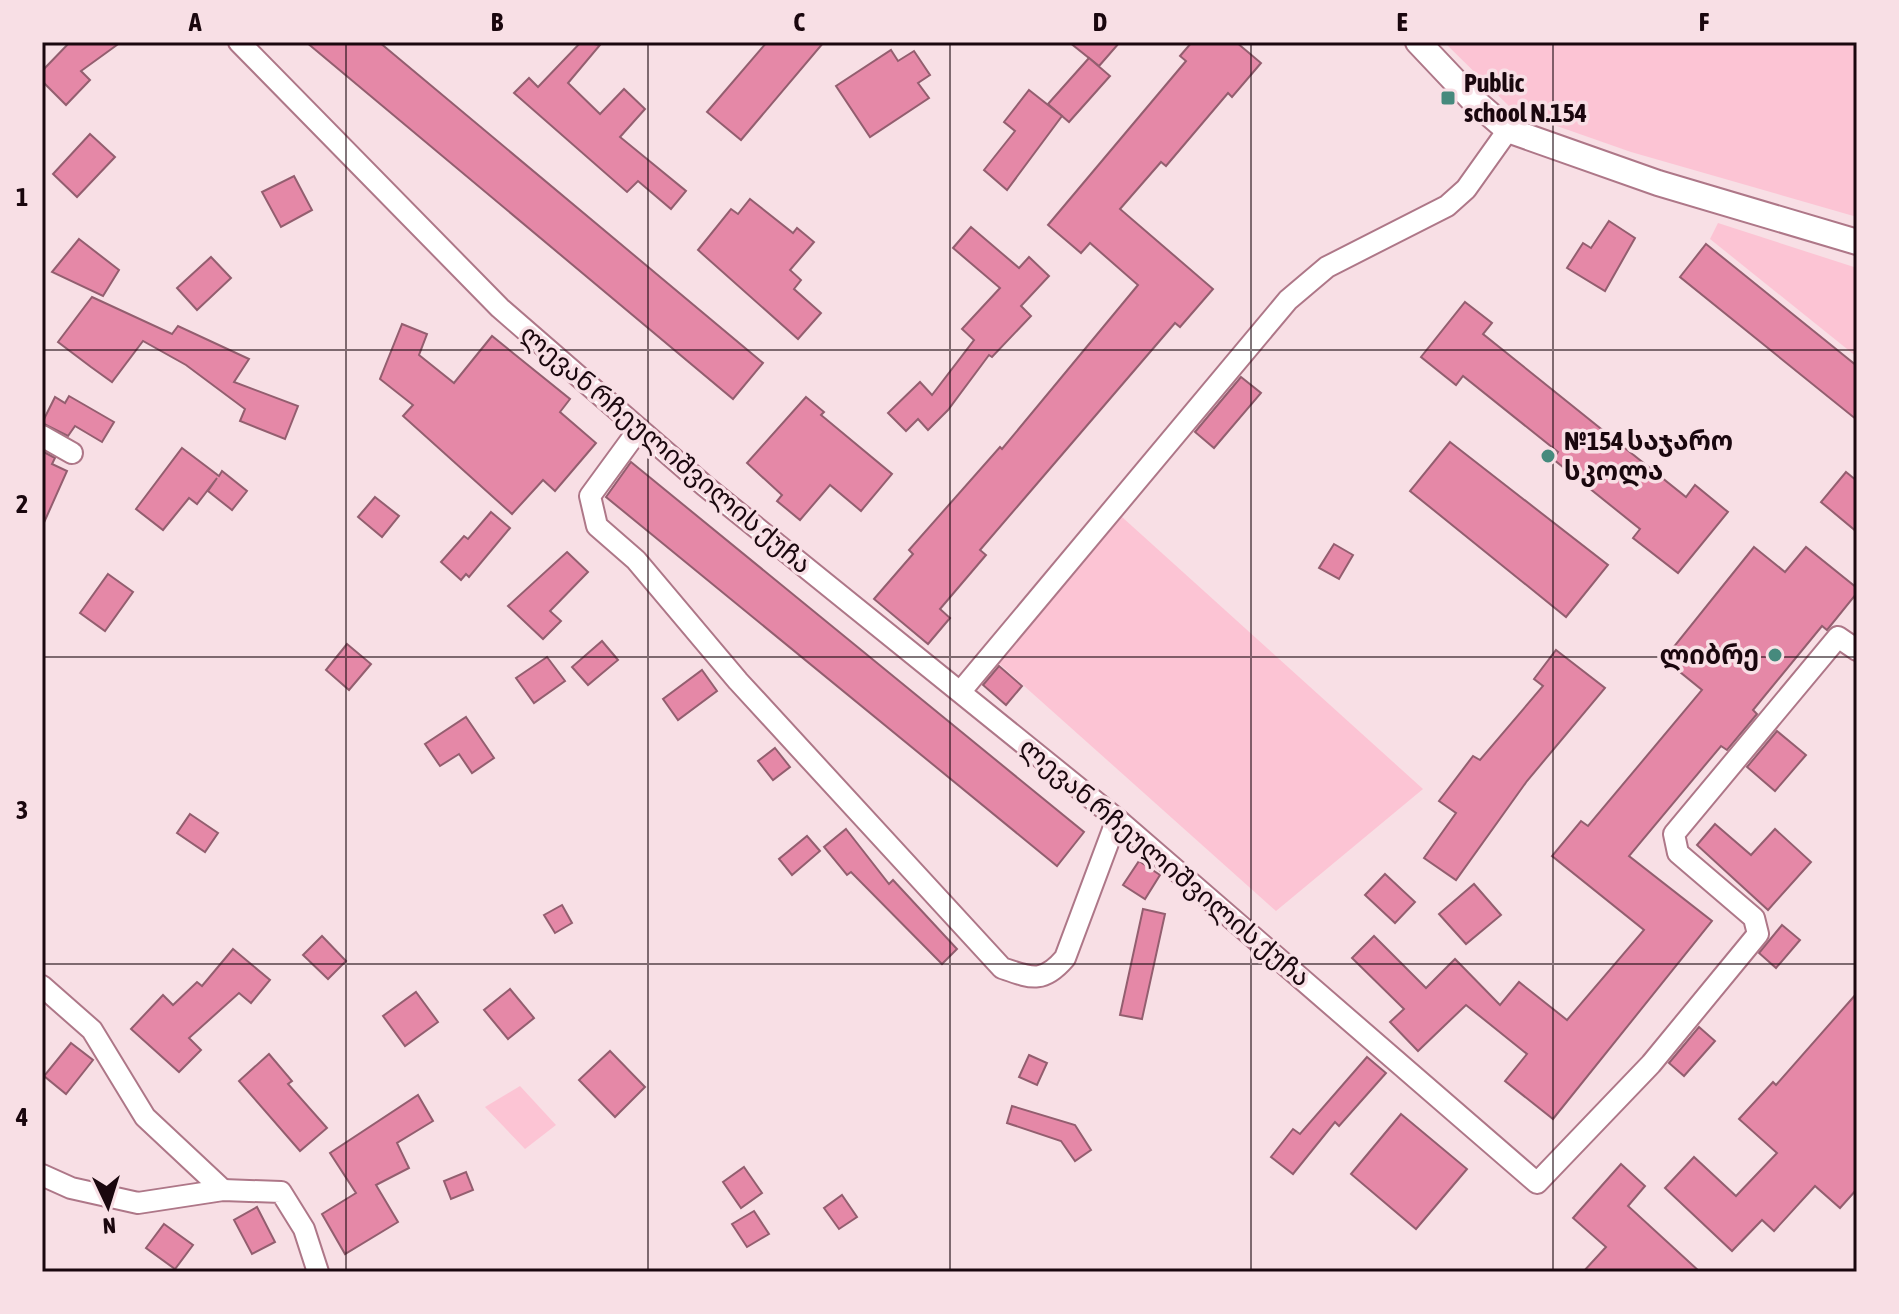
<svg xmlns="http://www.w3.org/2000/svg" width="1899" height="1314" viewBox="0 0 1899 1314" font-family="'Asap Condensed','Noto Sans Georgian',sans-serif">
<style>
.green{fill:#fcc4d4}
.building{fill:#e588a7;stroke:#935e6f;stroke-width:2}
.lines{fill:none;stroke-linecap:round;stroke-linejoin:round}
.minor-casing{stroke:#ae7788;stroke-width:24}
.tertiary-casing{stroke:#ae7788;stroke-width:28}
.minor{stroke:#fff;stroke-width:20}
.tertiary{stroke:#fff;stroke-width:24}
.grid{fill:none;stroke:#1a070e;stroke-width:2;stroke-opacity:0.55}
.poi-dot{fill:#468a7d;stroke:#f8dfe5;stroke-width:3}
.labels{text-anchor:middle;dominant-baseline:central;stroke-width:7;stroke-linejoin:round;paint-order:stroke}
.poi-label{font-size:26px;font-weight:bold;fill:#1a070e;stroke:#f8dfe5;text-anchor:start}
.street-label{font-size:26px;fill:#1a070e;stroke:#f8dfe5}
.neatline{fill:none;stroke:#1a070e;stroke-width:3}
.grid-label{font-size:26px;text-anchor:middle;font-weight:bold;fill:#1a070e}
</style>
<rect width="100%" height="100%" fill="#f8dfe5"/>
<!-- green -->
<g class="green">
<path d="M1444 42H1857V217L1631 152 1514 111Z"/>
<path d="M1718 223 1857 268V357L1710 239Z"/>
<path d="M1122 517 1423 789 1276 911 994 659Z"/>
<path d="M520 1086 556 1125 525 1149 485 1107Z"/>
</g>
<!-- building -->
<g class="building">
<path d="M70 42H121L81 71 90 80 66 105 42 81V71Z"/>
<path d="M306 42H379L763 363 733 399Z"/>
<path d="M581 42 600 45 568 83 600 114 624 89 645 109 620 137 686 191 671 209 638 181 627 192 514 93 529 78 538 87Z"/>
<path d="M767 42H824L741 140 707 112Z"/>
<path d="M1069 42H1120L1099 66Z"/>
<path d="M1192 42H1236L1261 63 1232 97 1228 93 1166 166 1161 162 1120 209 1213 289 1180 327 1175 323 980 550 986 555 940 609 950 618 928 644 874 599 913 554 909 550 1000 447 1002 449 1138 285 1090 243 1081 253 1048 225 1186 61 1180 56Z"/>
<path d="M891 50 898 61 914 51 930 75 918 83 929 98 870 137 836 86Z"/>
<path d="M1089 58 1110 76 1069 122 1048 104Z"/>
<path d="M1029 90 1062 116 1007 190 984 170 1015 131 1004 122Z"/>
<path d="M90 134 115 157 77 197 53 174Z"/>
<path d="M294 176 312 210 281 227 262 192Z"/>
<path d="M750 199 793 233 797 228 814 242 790 270 801 280 794 289 821 313 798 339 698 250 731 209 738 214Z"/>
<path d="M1609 221 1635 238 1605 291 1567 268 1583 243 1591 248Z"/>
<path d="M971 227 1019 268 1029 257 1049 276 1021 306 1031 316 992 357 989 355 948 410 928 430 918 419 906 431 888 413 920 382 932 395 974 340 962 329 1000 288 953 248Z"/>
<path d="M79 239 119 270 103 296 52 272Z"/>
<path d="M1706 244 1857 366V420L1680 277Z"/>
<path d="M211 257 231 278 197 310 177 288Z"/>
<path d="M92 297 172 334 178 326 249 359 234 382 298 406 285 439 240 421 245 409 186 365 143 341 112 382 91 367 58 342Z"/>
<path d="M1465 302 1492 323 1483 334 1686 497 1695 485 1728 512 1678 573 1633 538 1640 529 1553 459 1558 452 1463 376 1456 385 1421 357Z"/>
<path d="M402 324 427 334 419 355 454 383 492 336 570 399 560 412 596 443 555 491 543 480 512 514 403 416 413 405 380 379Z"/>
<path d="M1241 377 1261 393 1214 448 1195 432Z"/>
<path d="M69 396 114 422 102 442 75 426 68 436 42 423 55 397 65 403Z"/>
<path d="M806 397 824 412 821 415 892 474 861 511 830 485 800 520 777 501 782 495 747 463Z"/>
<path d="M1450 442 1608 565 1566 617 1410 491Z"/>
<path d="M182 448 219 476 222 471 247 491 232 510 208 491 217 478 197 504 189 498 163 530 136 509Z"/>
<path d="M42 451 55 458 52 464 67 471 42 527Z"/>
<path d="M631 462 1084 832 1057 866 606 497Z"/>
<path d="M1846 472 1857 481V532L1821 502Z"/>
<path d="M375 497 399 516 382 537 358 517Z"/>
<path d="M491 512 510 528 469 577 466 574 461 580 441 562 464 536 468 539Z"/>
<path d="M1334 544 1353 555 1339 579 1319 568Z"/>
<path d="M1754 547 1785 572 1806 547 1857 588V593L1827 630 1822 626 1753 710 1757 714 1727 750 1721 746 1629 856 1712 921 1553 1119 1505 1081 1527 1054 1466 1005 1418 1051 1390 1022 1404 1009 1352 958 1374 936 1426 988 1455 959 1500 1005 1519 982 1567 1020 1644 930 1552 856 1581 821 1588 826 1702 690 1664 659Z"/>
<path d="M567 552 588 572 550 611 561 621 543 639 508 606Z"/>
<path d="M108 574 133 592 105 631 80 613Z"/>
<path d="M602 641 618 660 588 685 572 667Z"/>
<path d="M347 644 371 664 349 690 326 670Z"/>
<path d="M1556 650 1605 688 1527 781 1456 880 1424 858 1456 813 1439 801 1473 756 1480 760 1543 686 1534 679Z"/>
<path d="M547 657 565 681 534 703 516 678Z"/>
<path d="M999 666 1022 686 1006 705 983 685Z"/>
<path d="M702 670 717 691 678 720 663 699Z"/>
<path d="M466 717 494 758 472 773 459 754 440 766 425 744Z"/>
<path d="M1777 731 1806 755 1775 791 1747 767Z"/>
<path d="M775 748 790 767 773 780 758 761Z"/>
<path d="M190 814 218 833 205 852 177 833Z"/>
<path d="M1715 824 1751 855 1775 829 1811 862 1768 910 1697 845Z"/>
<path d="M846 829 889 884 893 880 957 949 942 964 851 872 847 875 824 847Z"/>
<path d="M807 836 820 851 792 875 779 859Z"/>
<path d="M1139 861 1160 875 1145 899 1123 885Z"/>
<path d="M1385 874 1415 902 1395 923 1365 895Z"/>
<path d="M1474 884 1501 915 1466 944 1439 914Z"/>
<path d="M562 905 572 923 555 933 544 915Z"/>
<path d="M1143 909 1165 914 1142 1019 1120 1015Z"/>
<path d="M1782 925 1800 940 1776 968 1759 953Z"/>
<path d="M322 936 346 961 328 979 303 955Z"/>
<path d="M233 949 270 980 251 1003 239 993 189 1038 201 1050 179 1072 131 1029 163 995 173 1005 197 982 202 986Z"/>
<path d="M510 989 534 1018 508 1039 484 1010Z"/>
<path d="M416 992 438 1022 405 1046 383 1016Z"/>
<path d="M1857 993V1189L1840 1208 1815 1186 1774 1231 1762 1220 1732 1251 1665 1188 1694 1157 1736 1196 1777 1153 1739 1119 1773 1082 1776 1085Z"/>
<path d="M1699 1027 1715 1041 1684 1076 1669 1063Z"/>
<path d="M71 1043 93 1060 66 1094 44 1076Z"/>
<path d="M610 1051 645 1087 615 1117 579 1080Z"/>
<path d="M269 1054 292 1081 288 1084 327 1128 300 1151 239 1081Z"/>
<path d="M1029 1055 1047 1063 1037 1085 1019 1077Z"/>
<path d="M1367 1057 1386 1073 1339 1126 1335 1122 1293 1174 1271 1157 1293 1129 1300 1134Z"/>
<path d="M418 1095 433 1121 397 1143 409 1168 376 1185 398 1222 345 1254 322 1214 356 1193 330 1153Z"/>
<path d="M1012 1106 1075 1125 1091 1150 1075 1161 1061 1141 1007 1123Z"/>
<path d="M1401 1114 1467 1169 1416 1229 1351 1174Z"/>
<path d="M1621 1164 1645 1186 1628 1206 1700 1272H1583L1606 1247 1573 1218Z"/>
<path d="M744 1167 762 1193 741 1208 723 1182Z"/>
<path d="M466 1172 473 1190 451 1199 444 1181Z"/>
<path d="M842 1195 857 1217 839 1229 824 1208Z"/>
<path d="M257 1207 275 1242 252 1254 234 1220Z"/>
<path d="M754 1211 769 1234 747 1247 732 1224Z"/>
<path d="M164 1224 193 1245 175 1269 146 1248Z"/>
</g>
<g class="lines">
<!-- minor casing -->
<g class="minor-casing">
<g id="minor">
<path d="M239 42 500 308 705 486 1117 819 1537 1183 1651 1064 1758 934 1754 918 1678 853 1674 834 1838 637 1857 650"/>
<path d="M639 429 590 496 597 526 636 560 738 681 1002 968C1031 978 1043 984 1065 958L1117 819"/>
<path d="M42 436 72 453"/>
<path d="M961 691 1288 300 1327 267 1447 206 1466 189 1508 130"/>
<path d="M42 986 92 1030 145 1117 223 1190"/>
<path d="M42 1175 71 1188 138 1203 223 1190 281 1192 304 1229 318 1272"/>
</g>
</g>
<!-- tertiary casing -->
<g class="tertiary-casing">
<path id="tertiary" d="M1418 42 1471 98 1508 130 1658 183 1857 242"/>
</g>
<!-- minor -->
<use href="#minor" class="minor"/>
<!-- tertiary -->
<use href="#tertiary" class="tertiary"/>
</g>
<!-- grid -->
<path class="grid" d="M346 42V1272M648 42V1272M950 42V1272M1251 42V1272M1553 42V1272M42 350H1857M42 657H1857M42 964H1857"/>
<!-- markers -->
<g class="poi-dot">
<rect x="1440" y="90" width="16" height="16" rx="4"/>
<circle cx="1548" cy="456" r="8"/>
<circle cx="1775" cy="655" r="8"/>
</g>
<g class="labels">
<!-- poi labels -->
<g class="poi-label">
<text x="1464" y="83">Public<tspan x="1464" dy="30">school N.154</tspan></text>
<text x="1564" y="441">№154 საჯარო<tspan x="1564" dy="30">სკოლა</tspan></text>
<text x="1759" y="655" text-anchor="end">ლიბრე</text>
</g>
<!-- street labels -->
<g class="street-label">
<text transform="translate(666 449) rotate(40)">ლევან რჩეულიშვილის ქუჩა</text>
<text transform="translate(1165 862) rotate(40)">ლევან რჩეულიშვილის ქუჩა</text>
</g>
</g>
<!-- border -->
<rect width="1899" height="1314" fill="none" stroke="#f8dfe5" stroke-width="88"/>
<!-- north arrow -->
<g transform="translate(108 1206) rotate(176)" stroke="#f8dfe5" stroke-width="6" paint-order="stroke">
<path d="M0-6L14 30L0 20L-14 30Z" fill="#1a070e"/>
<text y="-12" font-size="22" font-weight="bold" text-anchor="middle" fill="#1a070e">N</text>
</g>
<rect x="44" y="44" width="1811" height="1226" class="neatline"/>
<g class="grid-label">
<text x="195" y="31">A</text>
<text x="497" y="31">B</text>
<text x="799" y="31">C</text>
<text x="1100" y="31">D</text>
<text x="1402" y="31">E</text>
<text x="1704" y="31">F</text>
<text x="22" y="206">1</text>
<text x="22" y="513">2</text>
<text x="22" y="819">3</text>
<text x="22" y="1126">4</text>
</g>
</svg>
